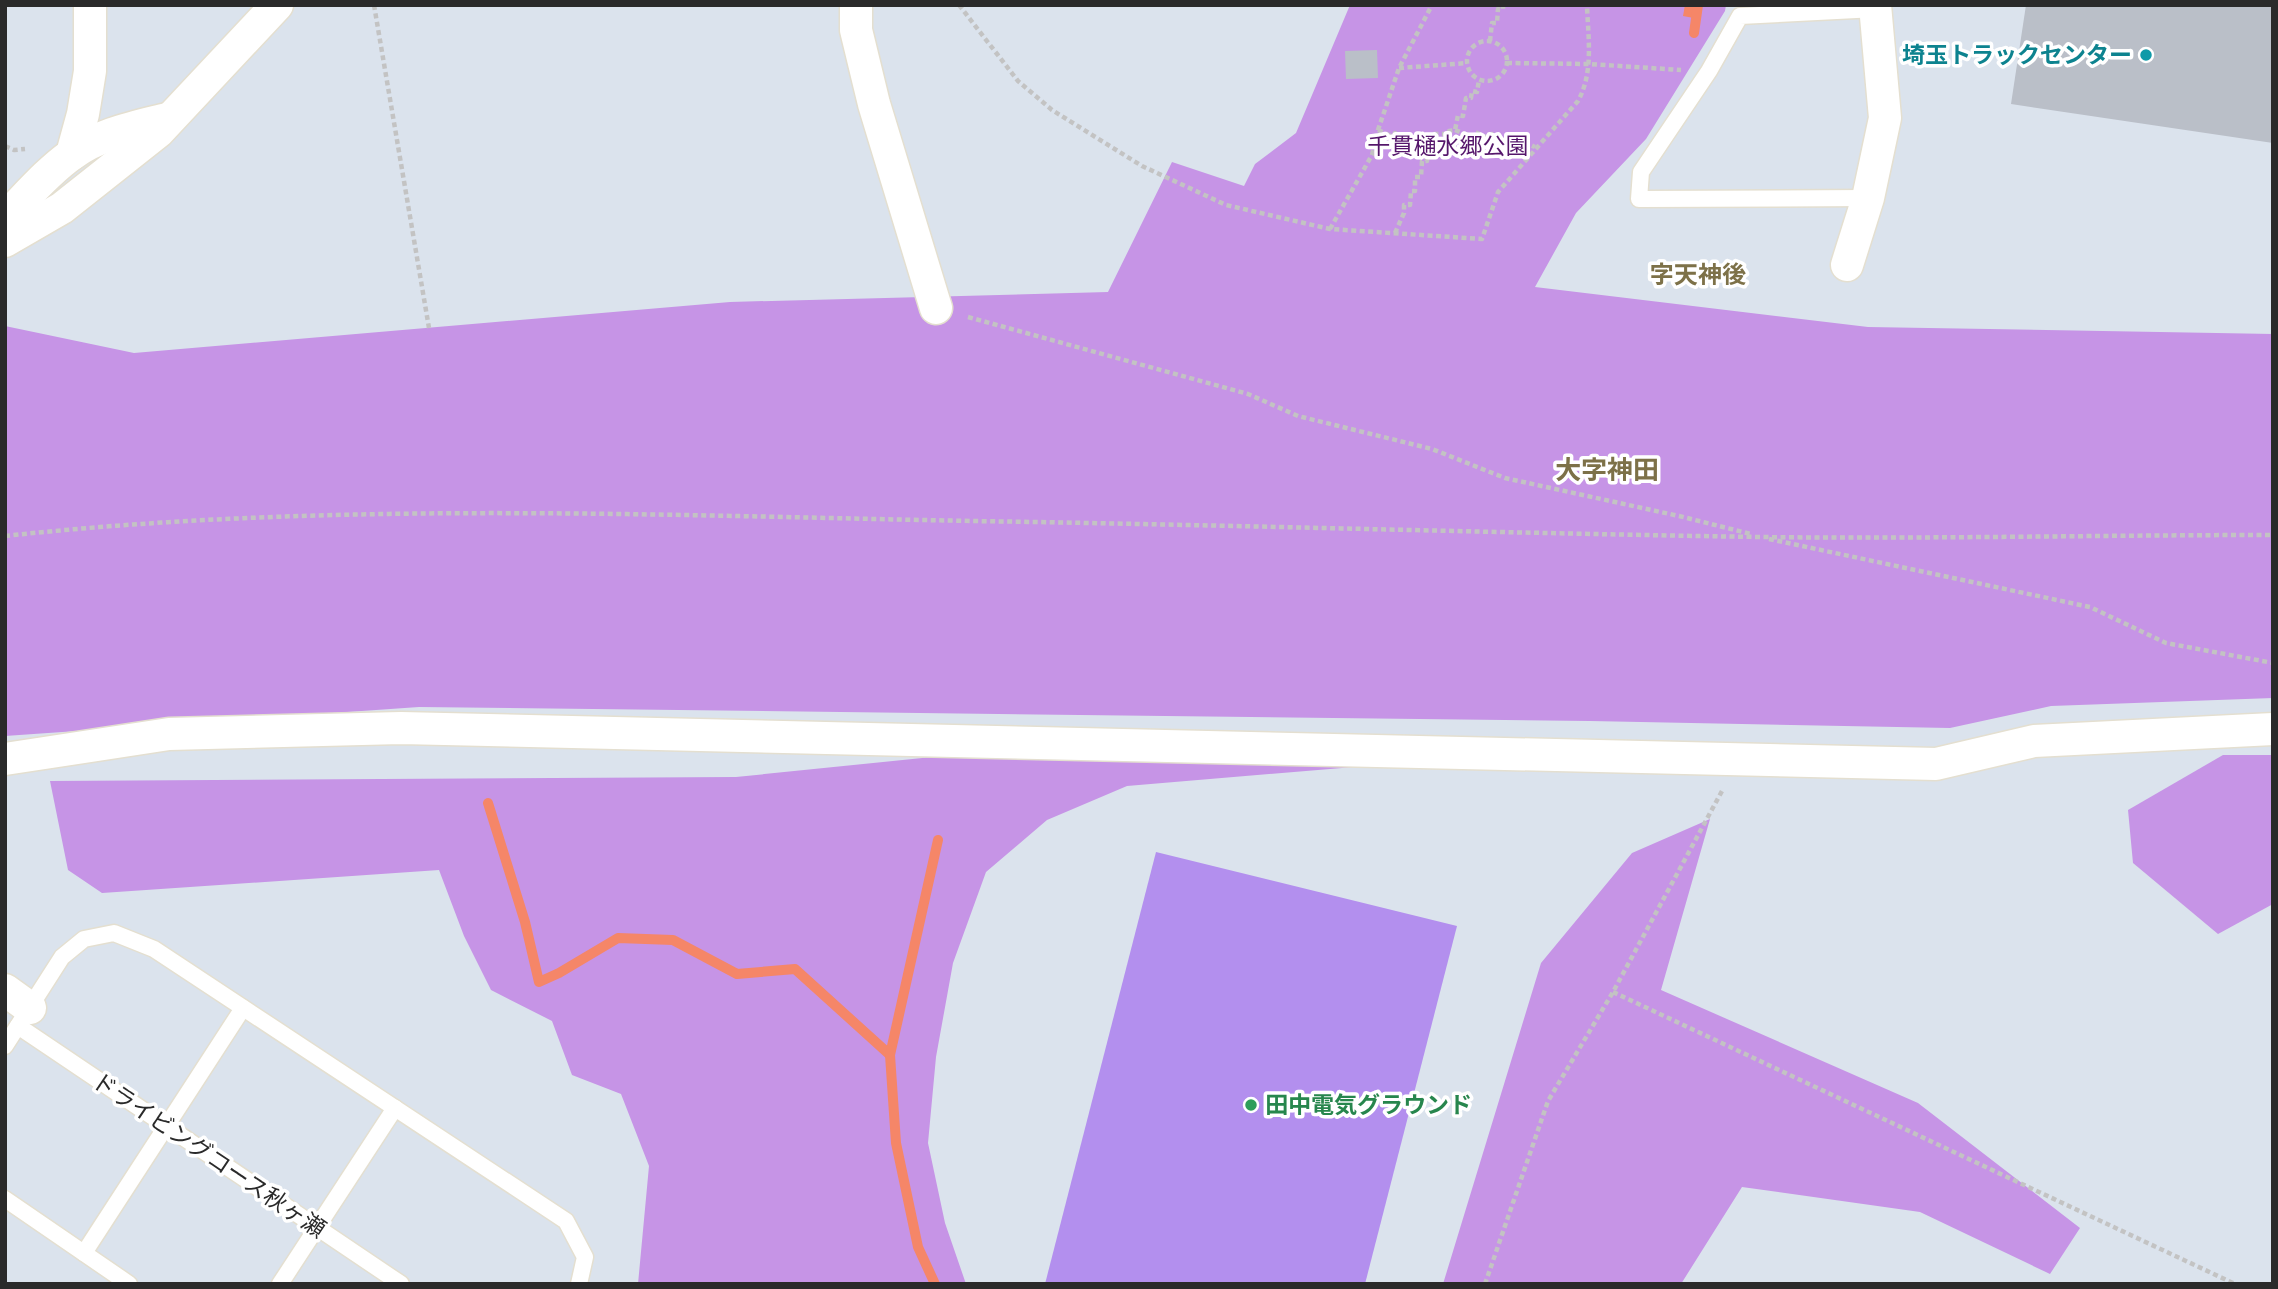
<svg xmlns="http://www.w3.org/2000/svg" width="2278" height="1289" viewBox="0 0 2278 1289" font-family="Helvetica,'Noto Sans JP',sans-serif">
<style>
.green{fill:#c694e6}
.pitch{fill:#b38fee}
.water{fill:#f58668}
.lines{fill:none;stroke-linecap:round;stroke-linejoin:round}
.stream{stroke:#f58668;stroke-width:10}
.building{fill:#babfc8}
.service-casing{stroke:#e4dfd0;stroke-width:19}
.minor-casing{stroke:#e4dfd0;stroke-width:35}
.path{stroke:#c3c3c3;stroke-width:4.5;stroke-dasharray:5 3.5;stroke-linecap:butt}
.service{stroke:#fff;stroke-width:16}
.minor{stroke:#fff;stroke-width:32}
.culture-dot{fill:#0f9aa8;stroke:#fff;stroke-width:2.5}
.leisure-dot{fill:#2e9e5b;stroke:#fff;stroke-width:2.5}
.labels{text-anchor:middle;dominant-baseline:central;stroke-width:7;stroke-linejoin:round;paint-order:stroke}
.culture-label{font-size:23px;font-weight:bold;fill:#0d838f;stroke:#fff;text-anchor:end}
.park-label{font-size:23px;fill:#55166b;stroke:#fff}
.leisure-label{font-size:23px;font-weight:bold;fill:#27864d;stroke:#fff;text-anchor:start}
.street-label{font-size:23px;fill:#2a2a2a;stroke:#fff}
.neighbourhood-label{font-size:24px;font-weight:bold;fill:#7d7148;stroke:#fff}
.quarter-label{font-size:26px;font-weight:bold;fill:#7d7148;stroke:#fff}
</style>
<rect width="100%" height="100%" fill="#dbe3ed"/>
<!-- green -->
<g class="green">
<path d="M1350 5H1726L1725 11 1646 139 1576 213 1535 287 1868 327 2273 334V698L2051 706 1950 728 1590 721 419 707 5 736V326L134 353 730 302 1108 292 1172 162 1244 186 1255 164 1296 133Z"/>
<path d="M1030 747 1414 762 1127 786 1047 820 986 872 953 963 936 1057 928 1143 945 1223 966 1284H638L649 1166 621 1094 572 1075 552 1021 491 990 464 936 439 870 102 893 68 870 50 781 736 777Z"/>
<path d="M2223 755H2273V904L2218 934 2133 863 2128 810Z"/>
<path d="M1710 819 1661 990 1918 1103 2080 1228 2050 1274 1920 1212 1742 1187 1681 1284H1443L1541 963 1632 853Z"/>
</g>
<!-- pitch -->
<path class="pitch" d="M1156 852 1457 926 1365 1284H1045Z"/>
<!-- water -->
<path class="water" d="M1685 5H1701L1699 19 1683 16Z"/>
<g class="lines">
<!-- stream -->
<g class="stream">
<path d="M1694 33 1698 5"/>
<path d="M488 803 525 922 539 982 559 973 618 938 673 940 737 974 795 969 890 1055"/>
<path d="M935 1284 918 1247 896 1143 890 1055 938 840"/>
</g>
</g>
<!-- building -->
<g class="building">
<path d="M2026 5H2273V143L2011 104Z"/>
<path d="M1377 50 1378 78 1346 79 1345 51Z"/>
</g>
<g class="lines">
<!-- service casing -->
<g class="service-casing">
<g id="service">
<path d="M1868 198 1639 199 1641 172 1709 71 1740 16 1876 9"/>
<path d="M18 1026 401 1284"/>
<path d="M5 1046 62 957 84 939 114 933 154 949 566 1221 585 1257 579 1284"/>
<path d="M5 1199 129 1284"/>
<path d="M84 1253 243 1008"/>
<path d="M280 1284 395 1108"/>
</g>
</g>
<!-- minor casing -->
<g class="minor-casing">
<g id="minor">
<path d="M856 5V30L874 104 936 308"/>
<path d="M72 154 83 114 90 71V5"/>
<path d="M5 218C26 197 47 172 71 155 99 134 135 127 167 119"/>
<path d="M5 241 62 208 158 132 277 5"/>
<path d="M1847 265 1868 198 1885 118 1875 5"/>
<path d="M5 759 169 734 401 728 1936 764 2034 741 2273 729"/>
<path d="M5 990 30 1008"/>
</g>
</g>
<!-- path -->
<g class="path">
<path d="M374 5 429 328"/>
<path d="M959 5 1018 81 1052 110 1142 166 1226 205 1330 229 1482 239 1498 192 1578 101C1594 72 1588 37 1587 5"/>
<circle cx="1487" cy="61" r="20"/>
<path d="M1490 41 1492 23H1497L1498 9H1503V5"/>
<path d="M1507 63 1589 64 1681 70"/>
<path d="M1399 68 1467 63"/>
<path d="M1378 130 1393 137 1395 133 1410 141 1412 139 1427 140"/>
<path d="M1455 130 1473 137 1475 132 1490 139 1492 134 1507 140 1509 135 1535 147"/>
<path d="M5 146 14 150 25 149"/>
<path d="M1330 229 1372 155 1378 130 1399 68 1432 5"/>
<path d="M1395 233 1404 213V205H1410L1411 191H1415V177H1421L1422 161H1427V140L1433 139V134H1449V131L1455 130 1458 115 1463 116 1466 98H1471L1472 91 1477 92 1479 80"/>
<path d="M968 317 1248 394 1298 416 1432 449 1505 478 1679 516 1751 534"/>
<path d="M5 536C326 501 651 515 973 521 1236 525 1498 533 1760 537 1931 539 2102 535 2273 535"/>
<path d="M1769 539 2090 607 2166 643 2273 663"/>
<path d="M1613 992 2235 1284"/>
<path d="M1485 1284 1548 1101 1613 992 1722 791"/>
</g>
<!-- service -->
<use href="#service" class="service"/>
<!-- minor -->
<use href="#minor" class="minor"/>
</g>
<!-- markers -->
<circle class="culture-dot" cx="2146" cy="55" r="7"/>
<circle class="leisure-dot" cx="1251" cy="1105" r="7"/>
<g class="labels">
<!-- culture labels -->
<g class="culture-label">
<text x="2132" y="55">埼玉トラックセンター</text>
</g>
<!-- park labels -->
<g class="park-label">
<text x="1448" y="146">千貫樋水郷公園</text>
</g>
<!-- leisure labels -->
<g class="leisure-label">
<text x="1265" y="1105">田中電気グラウンド</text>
</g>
<!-- street labels -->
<g class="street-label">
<text transform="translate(209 1155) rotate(34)">ドライビングコース秋ヶ瀬</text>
</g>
<!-- neighbourhood labels -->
<g class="neighbourhood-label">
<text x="1698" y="274">字天神後</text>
</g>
<!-- quarter labels -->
<g class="quarter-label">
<text x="1607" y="470">大字神田</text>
</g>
</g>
<!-- border -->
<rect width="2278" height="1289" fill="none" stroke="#2a2a2a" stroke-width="14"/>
</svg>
